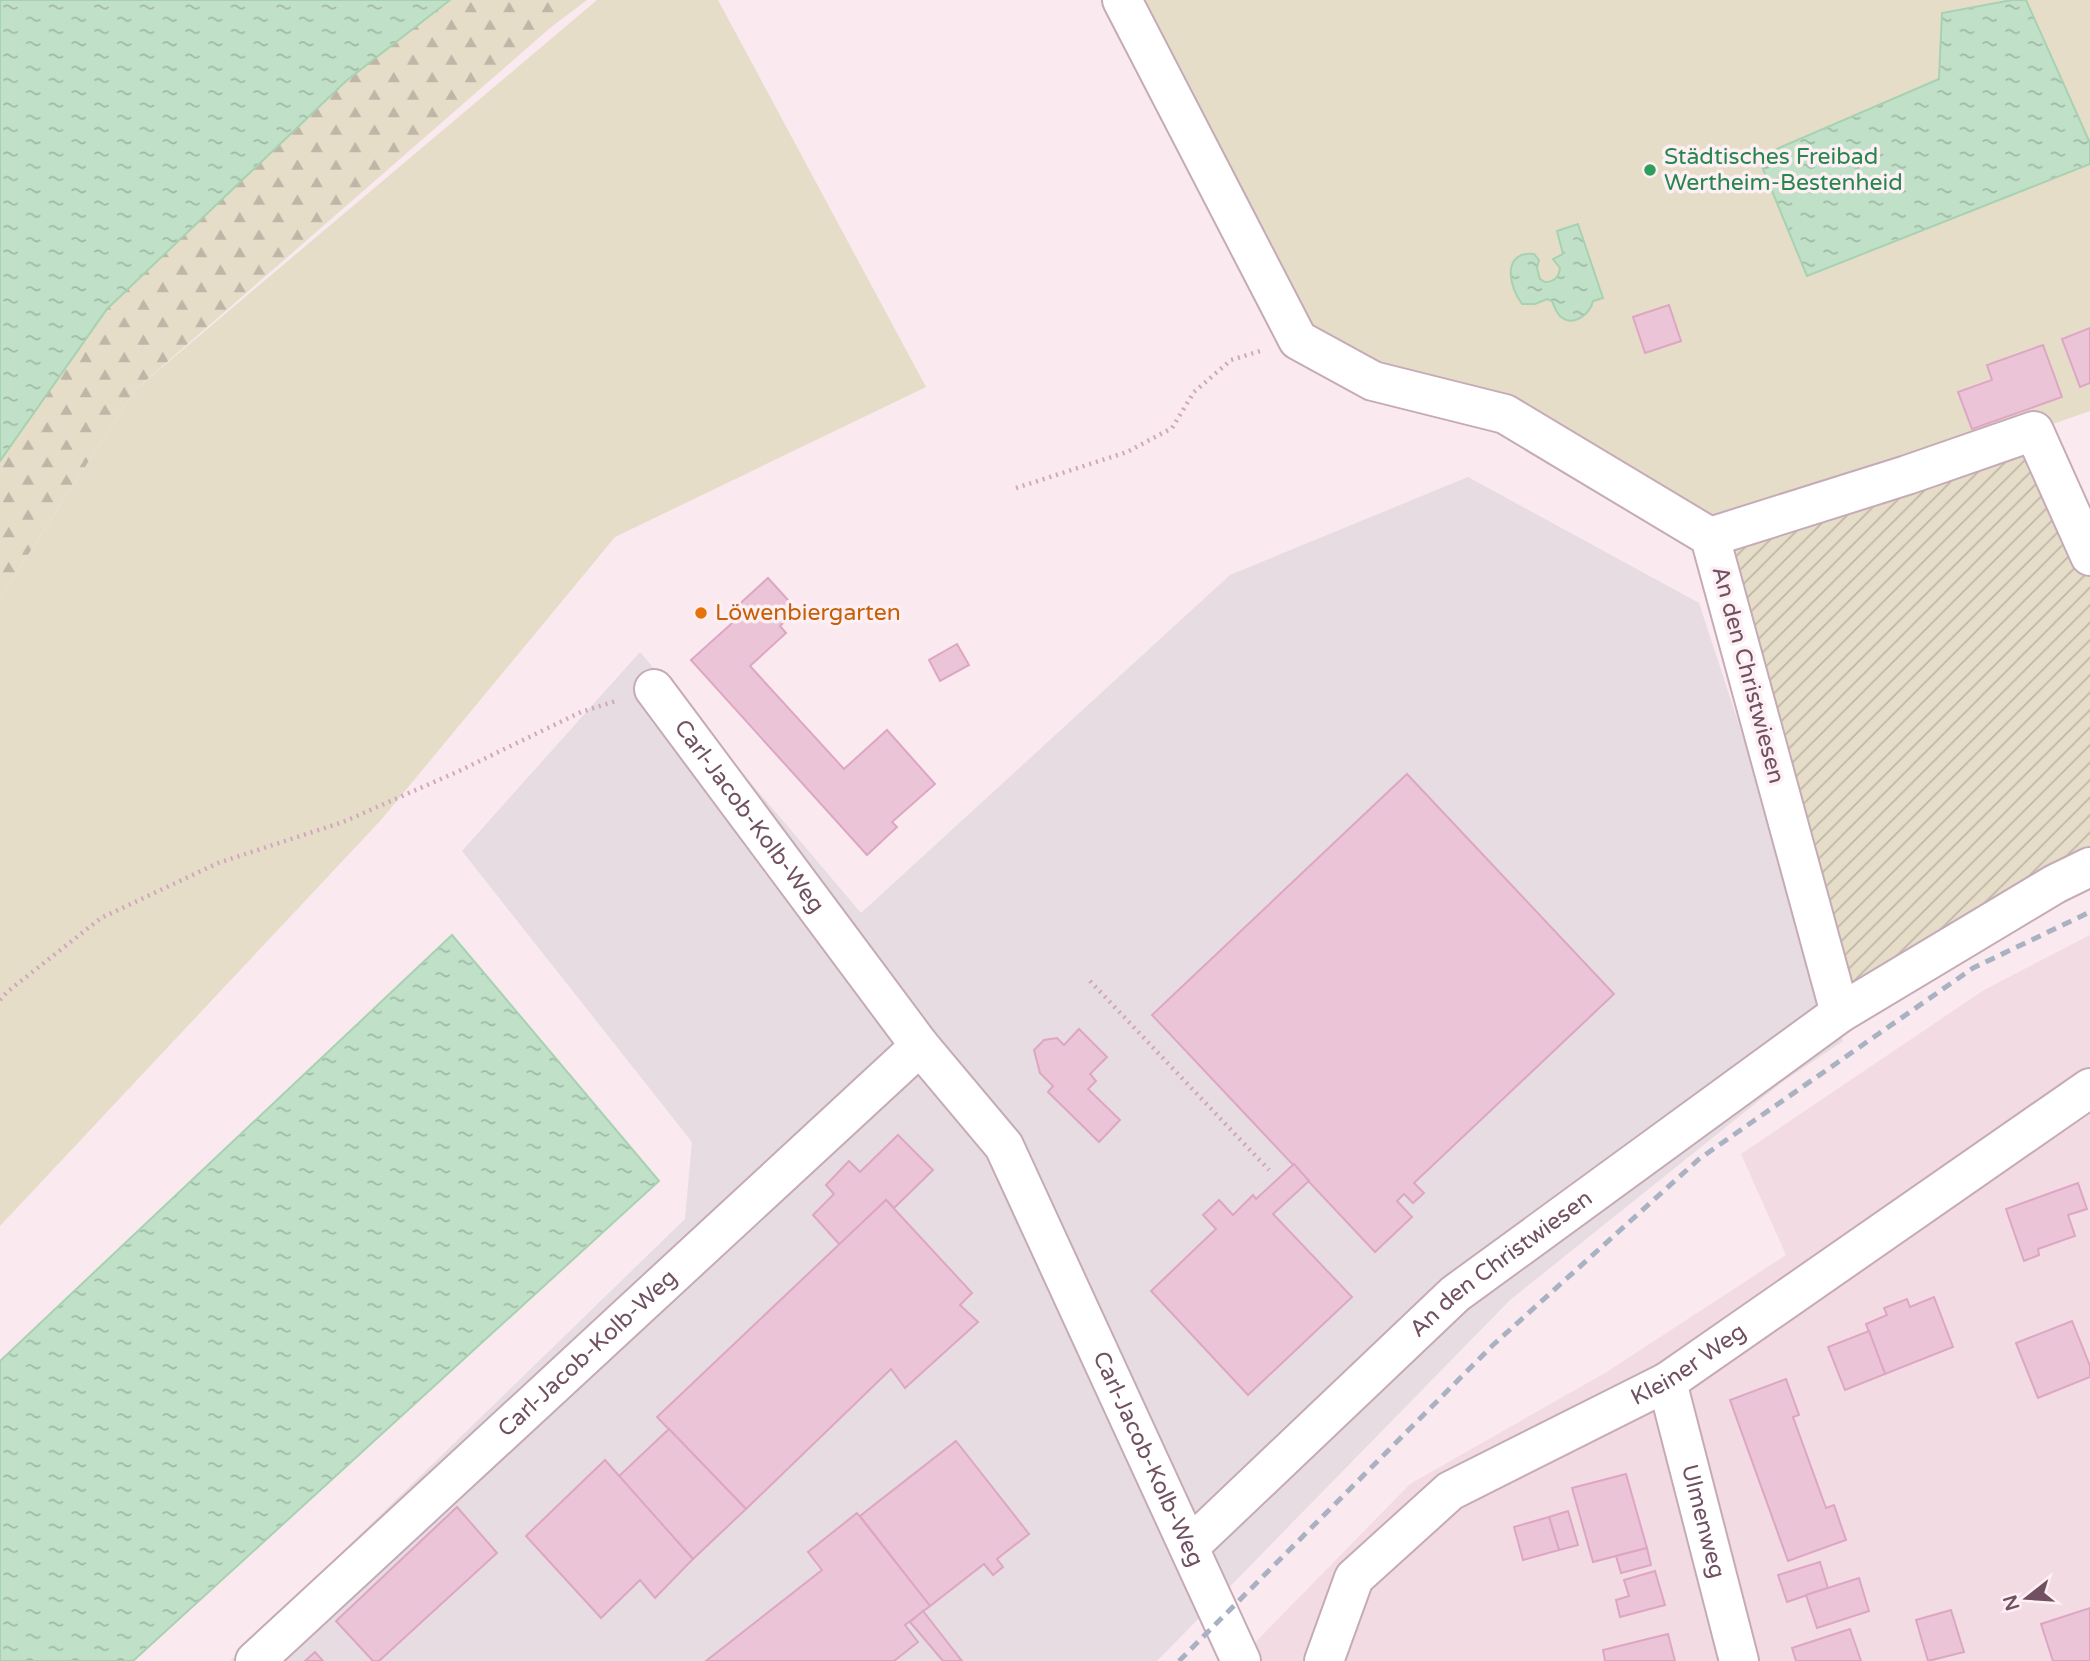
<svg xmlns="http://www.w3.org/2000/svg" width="2090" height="1661" viewBox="0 0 2090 1661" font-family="'Varela Round',sans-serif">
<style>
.residential{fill:#f3dbe3}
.industrial{fill:#e6dce1}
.grass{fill:#e6ddc9}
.forest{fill:url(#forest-firs)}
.garden{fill:url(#garden-furrows)}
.water{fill:url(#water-ripples);stroke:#a7d2b2;stroke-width:2}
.building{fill:#ecc4d8;stroke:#dda6c2;stroke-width:2}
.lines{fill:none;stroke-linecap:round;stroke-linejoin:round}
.minor-casing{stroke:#c6abb7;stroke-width:42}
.path{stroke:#d1a7bc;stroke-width:4.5;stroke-dasharray:2 5;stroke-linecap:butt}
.minor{stroke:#fff;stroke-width:38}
.rail{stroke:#a8b2c3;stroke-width:5;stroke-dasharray:10 7;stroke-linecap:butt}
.leisure-dot{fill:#2e9e5b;stroke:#fdeff3;stroke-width:2.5}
.food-dot{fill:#e8710a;stroke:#fdeff3;stroke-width:2.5}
.labels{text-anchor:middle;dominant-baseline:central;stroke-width:7;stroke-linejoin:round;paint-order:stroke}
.leisure-label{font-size:23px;fill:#27864d;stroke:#fdeff3;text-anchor:start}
.food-label{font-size:23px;fill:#c56008;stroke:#fdeff3;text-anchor:start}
.street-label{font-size:23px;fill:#715062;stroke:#fdeff3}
</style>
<defs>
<pattern id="forest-firs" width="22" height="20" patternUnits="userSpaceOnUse" patternTransform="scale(1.75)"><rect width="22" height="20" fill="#e6ddc9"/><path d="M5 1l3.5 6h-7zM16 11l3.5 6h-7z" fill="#bfb6a7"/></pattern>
<pattern id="garden-furrows" width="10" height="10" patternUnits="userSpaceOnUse" patternTransform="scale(1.75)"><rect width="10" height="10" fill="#e6ddc9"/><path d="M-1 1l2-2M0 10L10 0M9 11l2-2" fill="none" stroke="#bfb6a7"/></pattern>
<pattern id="water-ripples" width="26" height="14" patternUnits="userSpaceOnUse" patternTransform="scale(1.75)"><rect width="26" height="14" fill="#c0e1c8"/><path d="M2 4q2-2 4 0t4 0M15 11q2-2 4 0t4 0" fill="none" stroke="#a0b9a6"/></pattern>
</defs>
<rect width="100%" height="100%" fill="#fae9ee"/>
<!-- residential -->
<path class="residential" d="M2090 935V1661H1237L1410 1484 1605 1373 1786 1255 1741 1154 1984 990Z"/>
<!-- industrial -->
<path class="industrial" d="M1468 477 1699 603 1843 1041 1781 1083 1510 1300 1157 1661H230L685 1219 692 1142 462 851 640 652 861 913 1230 575Z"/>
<!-- grass -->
<g class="grass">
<path d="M597 0H718L926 387 615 537 381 820 0 1226V598L135 390Z"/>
<path d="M1122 0H2090V411L1907 475 1710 537 1505 414 1298 340Z"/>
</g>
<!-- forest -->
<path class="forest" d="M450 0H587L550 28 135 390 0 598V461L107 309 346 81Z"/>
<!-- garden -->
<path class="garden" d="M2034 431 2090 556V867L1840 1013 1710 537Z"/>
<!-- water -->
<g class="water">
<path d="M0 0H450L346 81 107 309 0 461Z"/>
<path d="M2012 0H2026L2090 143V164L1807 276 1758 157 1939 79 1942 13Z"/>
<path d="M1578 224 1603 298 1593 301C1590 314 1574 327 1561 317 1556 313 1554 306 1552 301L1547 299 1535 304H1522C1509 287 1501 251 1534 254L1539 260 1537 268 1540 279 1545 282C1554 282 1559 277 1560 268L1553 259 1563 254 1557 231Z"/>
<path d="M452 935 659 1181 133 1661H0V1361Z"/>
</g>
<!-- building -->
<g class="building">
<path d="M1669 305 1681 341 1645 353 1633 317Z"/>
<path d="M2090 328V383L2080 387 2062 339Z"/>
<path d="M2043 345 2062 397 1972 429 1958 392 1992 380 1987 365Z"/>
<path d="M768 578 797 610 780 626 786 633 750 666 844 769 887 730 935 784 892 822 897 827 867 855 691 660 740 616 734 609Z"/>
<path d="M957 644 969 665 940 681 929 660Z"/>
<path d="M1407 774 1614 994 1414 1183 1424 1193 1413 1203 1404 1194 1397 1201 1412 1217 1375 1252 1152 1015Z"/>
<path d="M1079 1029 1107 1057 1090 1074 1096 1081 1088 1089 1120 1120 1099 1142 1048 1092 1053 1086 1040 1073 1034 1050 1044 1040 1057 1038 1064 1045Z"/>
<path d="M898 1135 933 1170 894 1208 886 1200 840 1245 813 1215 834 1194 826 1185 849 1161 860 1172Z"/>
<path d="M1294 1164 1309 1181 1273 1214 1352 1297 1248 1395 1151 1291 1216 1229 1203 1215 1219 1200 1233 1215 1253 1195 1256 1199Z"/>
<path d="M2078 1183 2087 1209 2068 1215 2075 1236 2038 1249 2039 1255 2024 1261 2006 1209Z"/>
<path d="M886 1200 972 1293 960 1305 978 1322 905 1388 891 1369 746 1509 657 1417Z"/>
<path d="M1934 1297 1953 1347 1885 1374 1866 1324 1887 1315 1884 1308 1907 1299 1910 1307Z"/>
<path d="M2072 1321 2090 1366V1377L2038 1398 2016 1343Z"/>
<path d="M1869 1331 1885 1374 1845 1390 1828 1347Z"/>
<path d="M1786 1379 1799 1415 1793 1417 1826 1508 1834 1505 1846 1540 1788 1561 1730 1400Z"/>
<path d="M669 1429 746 1509 693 1559 618 1477Z"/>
<path d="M956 1441 1029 1534 997 1559 1003 1567 993 1575 984 1564 930 1606 860 1516Z"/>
<path d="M605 1460 693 1559 655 1598 640 1580 601 1618 526 1536Z"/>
<path d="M1626 1474 1647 1548 1593 1562 1572 1488Z"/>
<path d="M457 1507 497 1553 379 1661H373L336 1621Z"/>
<path d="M1568 1511 1578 1545 1559 1550 1549 1517Z"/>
<path d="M857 1513 930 1606 905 1625 918 1642 894 1661H706L822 1570 808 1552Z"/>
<path d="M1549 1517 1559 1550 1523 1560 1514 1527Z"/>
<path d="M1647 1548 1651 1565 1621 1573 1616 1556Z"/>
<path d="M1820 1562 1828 1588 1787 1602 1778 1575Z"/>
<path d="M1655 1571 1665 1605 1620 1617 1616 1600 1629 1596 1624 1580Z"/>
<path d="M1859 1578 1869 1611 1817 1628 1806 1595Z"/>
<path d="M2090 1608V1661H2053L2041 1624Z"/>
<path d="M1951 1610 1964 1652 1928 1661 1916 1620Z"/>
<path d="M923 1611 962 1661H943L910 1622Z"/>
<path d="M1850 1629 1861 1661H1796L1792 1648Z"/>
<path d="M1668 1634 1675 1661H1605L1603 1650Z"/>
<path d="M315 1652 323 1661H305Z"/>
</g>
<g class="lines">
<!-- minor casing -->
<g class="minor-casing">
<g id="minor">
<path d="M1122 0 1298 340 1373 381 1505 414 1710 537"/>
<path id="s1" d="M654 689 920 1046"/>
<path d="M1840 1013 1710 537 1907 475 2034 431 2090 556"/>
<path id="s2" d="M1667 1382 1739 1661"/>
<path id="s3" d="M1189 1547 1455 1294 1840 1013 2055 884 2090 867"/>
<path id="s4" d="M255 1661 920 1046 1004 1146 1241 1661"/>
<path id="s5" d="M1324 1661 1354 1578 1450 1491 1667 1382 2090 1088"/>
</g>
</g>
<!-- path -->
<g class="path">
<path d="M1016 488 1127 452 1172 428 1194 392 1231 360 1260 351"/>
<path d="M1090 981 1269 1170"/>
<path d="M0 1000 7 992 101 918 218 863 343 822 459 771 581 712 616 701"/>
</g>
<!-- minor -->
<use href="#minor" class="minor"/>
<!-- rail -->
<path class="rail" d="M1179 1661 1493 1345 1699 1159 1973 968 2090 912"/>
</g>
<!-- markers -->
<circle class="leisure-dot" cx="1650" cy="170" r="7"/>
<circle class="food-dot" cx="701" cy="613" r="7"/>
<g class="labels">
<!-- leisure labels -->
<g class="leisure-label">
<text x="1664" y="157">Städtisches Freibad<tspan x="1664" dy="26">Wertheim-Bestenheid</tspan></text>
</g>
<!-- food labels -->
<g class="food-label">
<text x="715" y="613">Löwenbiergarten</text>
</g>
<!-- street labels -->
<g class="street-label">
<text transform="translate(1748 675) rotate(75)">An den Christwiesen</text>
<text stroke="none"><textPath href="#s1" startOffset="159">Carl-Jacob-Kolb-Weg</textPath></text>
<text stroke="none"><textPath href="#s3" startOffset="422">An den Christwiesen</textPath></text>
<text stroke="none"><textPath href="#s4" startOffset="453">Carl-Jacob-Kolb-Weg</textPath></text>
<text stroke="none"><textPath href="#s5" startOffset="488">Kleiner Weg</textPath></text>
<text stroke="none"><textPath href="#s4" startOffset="1381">Carl-Jacob-Kolb-Weg</textPath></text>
<text stroke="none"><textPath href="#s2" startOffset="144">Ulmenweg</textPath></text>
</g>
</g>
<!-- north arrow -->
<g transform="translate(2027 1598) rotate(253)" stroke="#fdeff3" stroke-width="5" paint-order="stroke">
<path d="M0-5L12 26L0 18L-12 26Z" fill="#715062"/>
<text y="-10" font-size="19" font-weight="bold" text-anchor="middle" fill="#715062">N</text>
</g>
</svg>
